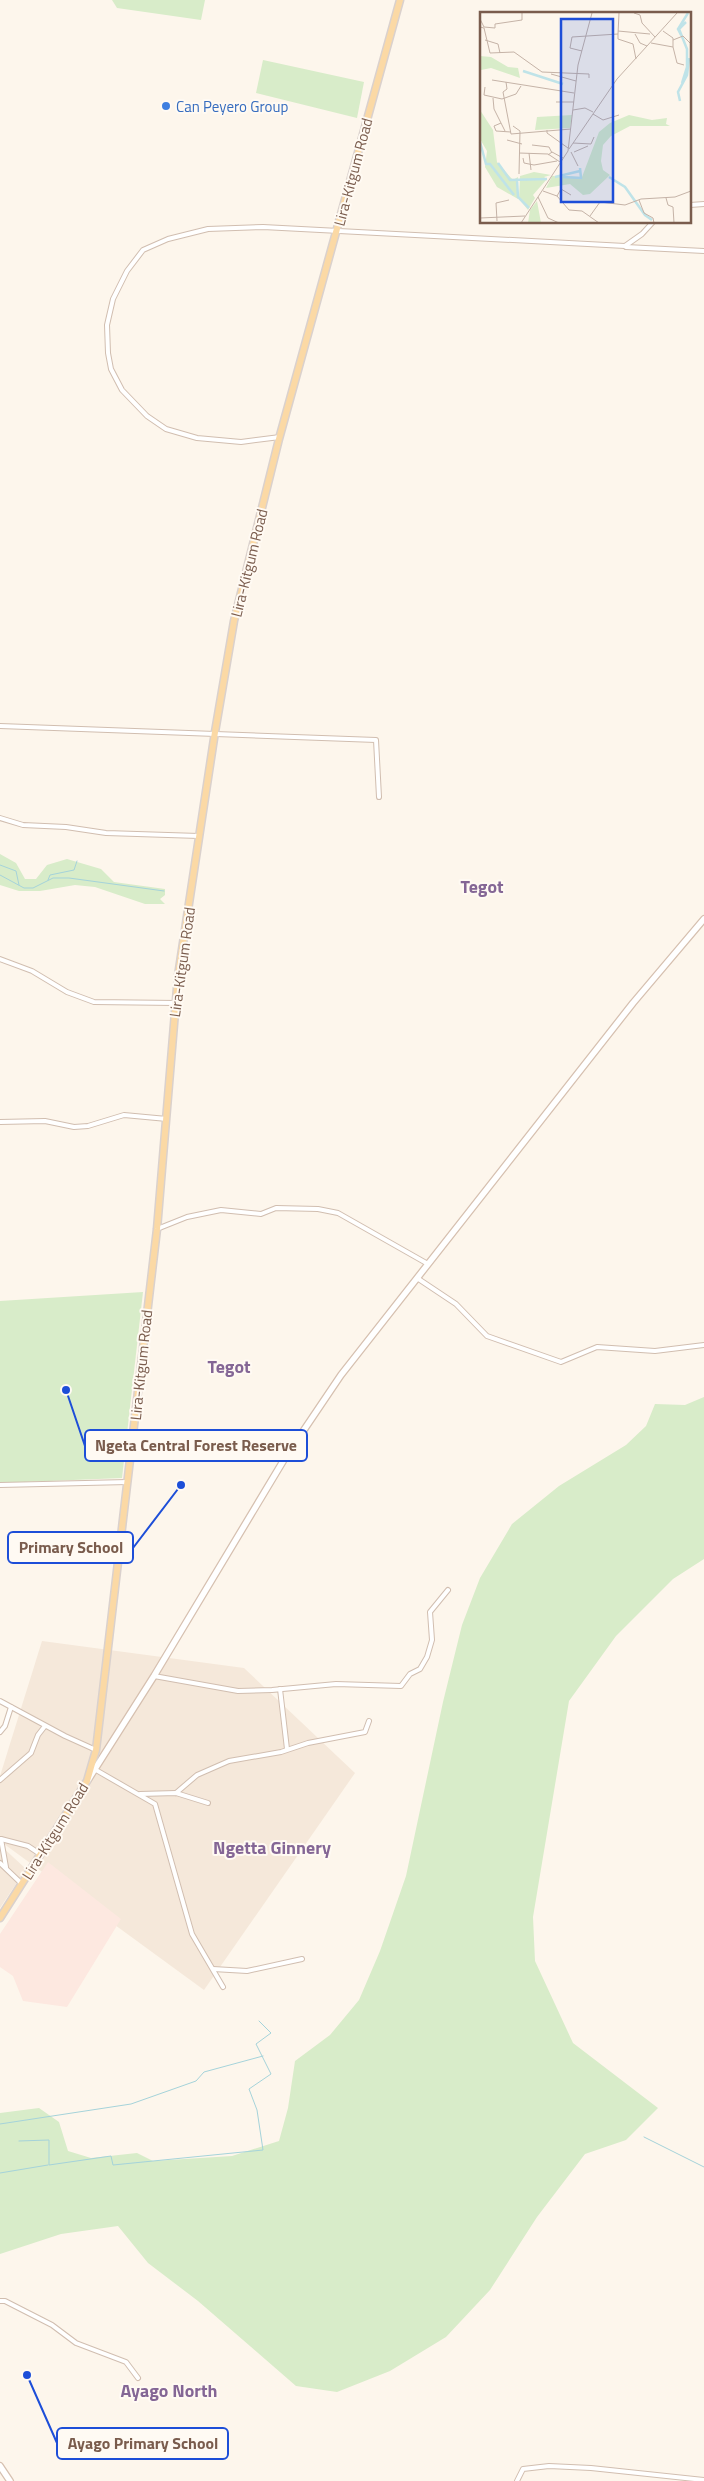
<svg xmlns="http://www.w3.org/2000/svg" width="704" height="2481" viewBox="0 0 704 2481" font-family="'Titillium Web',sans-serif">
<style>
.residential{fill:#f5e8da}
.commercial{fill:#fde8e0}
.green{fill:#d8ecc9}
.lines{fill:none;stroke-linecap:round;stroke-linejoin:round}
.stream{stroke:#a5d3da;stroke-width:1}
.street-casing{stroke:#d1beb0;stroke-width:6}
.secondary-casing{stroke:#d6c0b0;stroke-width:8}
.primary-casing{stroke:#dad1cd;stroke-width:9}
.street{stroke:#fff;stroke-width:4}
.secondary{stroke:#fff;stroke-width:5.5}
.primary{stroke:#fbd9a5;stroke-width:6}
.shop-dot{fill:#3f7fe0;stroke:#fffaf3;stroke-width:2}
.labels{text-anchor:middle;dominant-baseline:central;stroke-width:4;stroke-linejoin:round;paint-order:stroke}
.shop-label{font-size:15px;fill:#366cbe;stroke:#fffaf3;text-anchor:start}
.street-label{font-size:15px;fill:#7a5c4d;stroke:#fffaf3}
.quarter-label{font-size:18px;font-weight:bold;fill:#846695;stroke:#fffaf3}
.inset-river{fill:none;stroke:#bfe3e8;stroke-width:2.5}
.inset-road{fill:none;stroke:#c5b3a7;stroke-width:1}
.view{fill:#1d4ed8;fill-opacity:0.15;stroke:#1d4ed8;stroke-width:2.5}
.inset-edge{fill:none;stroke:#7a5c4d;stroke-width:2.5}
.leader{fill:none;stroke:#1d4ed8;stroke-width:2}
.callout-dot{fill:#1d4ed8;stroke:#fffaf3;stroke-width:2}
.callout{fill:#fffaf3;stroke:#1d4ed8;stroke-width:2}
.callout-label{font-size:16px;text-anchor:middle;font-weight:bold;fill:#7a5c4d}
</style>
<rect width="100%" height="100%" fill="#fdf6ec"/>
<!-- residential -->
<g class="residential">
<path d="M42 1641 244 1668 355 1773 204 1990 0 1841V1776Z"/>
<path d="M0 1845 26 1869 0 1908Z"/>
</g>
<!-- commercial -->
<path class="commercial" d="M48 1862 121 1919 67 2007 23 2001 13 1976 0 1967V1934Z"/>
<!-- green -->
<g class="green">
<path d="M112 0H205L201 20 117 8Z"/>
<path d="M263 60 364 82 357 118 256 93Z"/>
<path d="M0 854 16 863 25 879H36L47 865 67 859 101 869 114 882 165 889V895L160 899 165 904H145L95 887 75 885 40 891H19L0 885Z"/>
<path d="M143 1292 122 1478 0 1483V1301Z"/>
<path d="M704 1397V1559L673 1579 616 1636 569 1701 533 1917 535 1961 573 2043 658 2108 626 2140 585 2154 537 2217 490 2290 446 2337 390 2371 337 2392 296 2386 198 2301 148 2263 118 2226 61 2234 0 2254V2113L39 2108 59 2122 68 2151 91 2158 137 2153 153 2161 232 2156 279 2141 288 2108 295 2061 330 2035 359 2000 380 1951 406 1876 443 1702 462 1625 480 1578 512 1524 559 1486 626 1445 646 1426 655 1404 685 1405Z"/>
</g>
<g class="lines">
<!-- stream -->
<g class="stream">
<path d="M0 865 16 871 19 885"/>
<path d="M0 875 24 888H33L53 878H69L164 891"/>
<path d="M48 880 50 875 74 870 77 861"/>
<path d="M0 2124 131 2104 196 2081 204 2072 263 2056"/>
<path d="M644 2137 704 2167"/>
<path d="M19 2141 49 2140V2165L111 2156 113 2165 263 2150 257 2110 249 2089 271 2074 256 2044 271 2033 259 2021"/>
<path d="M0 2173 48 2165"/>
</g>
<!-- street casing -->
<g class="street-casing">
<g id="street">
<path d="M690 205 704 204"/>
<path d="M626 247 704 251"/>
<path d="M280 437 241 442 197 438 166 429 147 416 122 390 111 369 108 353 107 325 113 299 127 271 143 250 168 239 208 229 263 227 625 246 642 234 653 222"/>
<path d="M0 726 376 740 379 797"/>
<path d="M0 818 23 825 66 827 106 833 199 836"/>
<path d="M0 959 32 971 67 992 94 1002 176 1003"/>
<path d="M0 1122 45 1121 74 1127 88 1126 124 1115 167 1119"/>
<path d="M157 1229 187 1217 221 1210 261 1214 276 1208 318 1209 338 1213 428 1264"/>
<path d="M417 1278 456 1304 487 1336 561 1362 597 1347 655 1351 704 1345"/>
<path d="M0 1485 128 1482"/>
<path d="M154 1676 238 1691 272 1690 336 1684 401 1686 410 1674 420 1669 427 1657 432 1640 430 1612 448 1590"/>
<path d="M280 1689 287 1749"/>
<path d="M0 1701 65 1736 96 1750"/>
<path d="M0 1732 5 1726 11 1707"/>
<path d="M96 1770 155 1804 192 1934 223 1987"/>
<path d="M0 1780 31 1753 38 1735 45 1726"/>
<path d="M176 1793 197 1775 229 1761 281 1752 308 1743 365 1732 369 1721"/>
<path d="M140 1794 176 1793 208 1803"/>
<path d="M1 1839 28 1846 40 1854"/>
<path d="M1 1839 6 1867"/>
<path d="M0 1863 22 1884"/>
<path d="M213 1969 247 1971 302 1959"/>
<path d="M0 2301H5L52 2325 76 2343 126 2362 138 2378"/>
<path d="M517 2481 523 2469 549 2466 591 2468 704 2480"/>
</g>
</g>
<!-- secondary casing -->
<g class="secondary-casing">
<g id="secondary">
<path d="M88 1780 154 1676 285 1458 341 1375 633 1003 704 919"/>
<path d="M0 2466 10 2481"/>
</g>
</g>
<!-- primary casing -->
<g class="primary-casing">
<path id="primary" d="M0 1918 87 1781 96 1750 157 1229 178 976 215 732 234 621 279 439 400 0"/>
</g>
<!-- street -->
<use href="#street" class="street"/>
<!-- secondary -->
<use href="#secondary" class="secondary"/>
<!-- primary -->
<use href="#primary" class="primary"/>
</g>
<!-- markers -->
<circle class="shop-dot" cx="166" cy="106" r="5"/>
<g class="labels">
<!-- shop labels -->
<g class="shop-label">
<text x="176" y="106">Can Peyero Group</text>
</g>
<!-- street labels -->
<g class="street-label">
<text transform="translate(353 172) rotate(-75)">Lira-Kitgum Road</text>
<text transform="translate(249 563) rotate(-76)">Lira-Kitgum Road</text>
<text transform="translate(182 962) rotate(-82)">Lira-Kitgum Road</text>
<text transform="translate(141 1365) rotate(-84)">Lira-Kitgum Road</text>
<text transform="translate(55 1831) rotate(-58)">Lira-Kitgum Road</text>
</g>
<!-- quarter labels -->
<g class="quarter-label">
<text x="482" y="886">Tegot</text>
<text x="229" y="1366">Tegot</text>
<text x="272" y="1847">Ngetta Ginnery</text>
<text x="169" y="2390">Ayago North</text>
</g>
</g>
<!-- overview -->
<g transform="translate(480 12)">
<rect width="211" height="211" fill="#fdf6ec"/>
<path d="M0 44 11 45 28 55 38 56 40 66 11 56 1 58 0 64ZM0 98 13 118 17 150 33 168 38 165V187L17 175 5 155 7 139 0 127ZM92 103 90 116 55 118 57 105ZM149 103 172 108 187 106 186 112 190 114H150L131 124 123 133 121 149 123 158 130 163 110 182 103 183 90 172 66 176 72 164 102 165 119 120 130 111ZM54 160 71 163 64 165 67 167 53 183 55 186 48 198 39 187 40 164ZM57 189 61 211H48L50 198Z" fill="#d8ecc9"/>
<path class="inset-river" d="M201 23 198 17 208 1M43 59 83 72M202 71 207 55V37L199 17 206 10M200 89 198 80 207 63 209 46M0 130 6 152H10L34 183M18 151 30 168 67 167M75 165 100 159M83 165 101 166 100 156M129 165 145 175 165 203 172 208M37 168 38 185 49 196"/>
<path class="inset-road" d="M154 1 160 3 162 11 175 25M0 7 4 15 15 16V12L42 8V1M0 15 4 16 10 41 34 40 62 60 109 62V66M138 19 170 22M183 19 193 26V35M138 22V27L153 32 156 47M155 22 160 31 167 34M5 28 18 32 20 41M193 28 203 24 211 32M171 31 193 35 197 51 204 53M102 39 90 36 92 25 138 22 139 1M71 62 96 69M12 68 94 81M26 70 27 77 23 80 31 122 91 117M5 75 4 83 22 87 36 82 41 74M13 86 14 97 25 119M76 90H94M93 98 105 96 113 100M113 102 123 108 139 103M21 111 14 114 16 119 31 120M33 114 40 119 39 162M67 118V121L88 136M27 128 42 132M93 131 111 132 114 125M52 133 69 135 72 141M89 137 137 67 197 1M91 140 98 154M94 140 108 134M39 141 68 142 80 150M49 141 51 158M68 143 72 140 83 146M43 146 44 151 54 153 77 149M63 179 77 184 89 198 102 199 119 211M77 184 81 177 91 183M58 185 68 206 79 211M186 186 188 193 193 195 194 211M159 188 164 201 173 206 174 211M110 204 120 190 145 193 161 187 195 185 211 179M0 206 45 204M17 209 16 191 29 188M41 211 88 139 98 53 112 1"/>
<path class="view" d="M81 7H133V190H81Z"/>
<rect width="211" height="211" class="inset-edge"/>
</g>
<!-- callouts -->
<path class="leader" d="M66 1390L85 1446M181 1485L133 1548M27 2375L57 2443"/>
<g class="callout-dot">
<circle cx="66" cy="1390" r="5"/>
<circle cx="181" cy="1485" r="5"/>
<circle cx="27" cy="2375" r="5"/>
</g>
<g class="callout">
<rect x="85" y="1430" width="222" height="31" rx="5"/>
<rect x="8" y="1532" width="125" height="31" rx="5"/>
<rect x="57" y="2428" width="171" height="31" rx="5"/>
</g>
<g class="callout-label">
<text x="196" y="1451">Ngeta Central Forest Reserve</text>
<text x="71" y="1553">Primary School</text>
<text x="143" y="2449">Ayago Primary School</text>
</g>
</svg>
